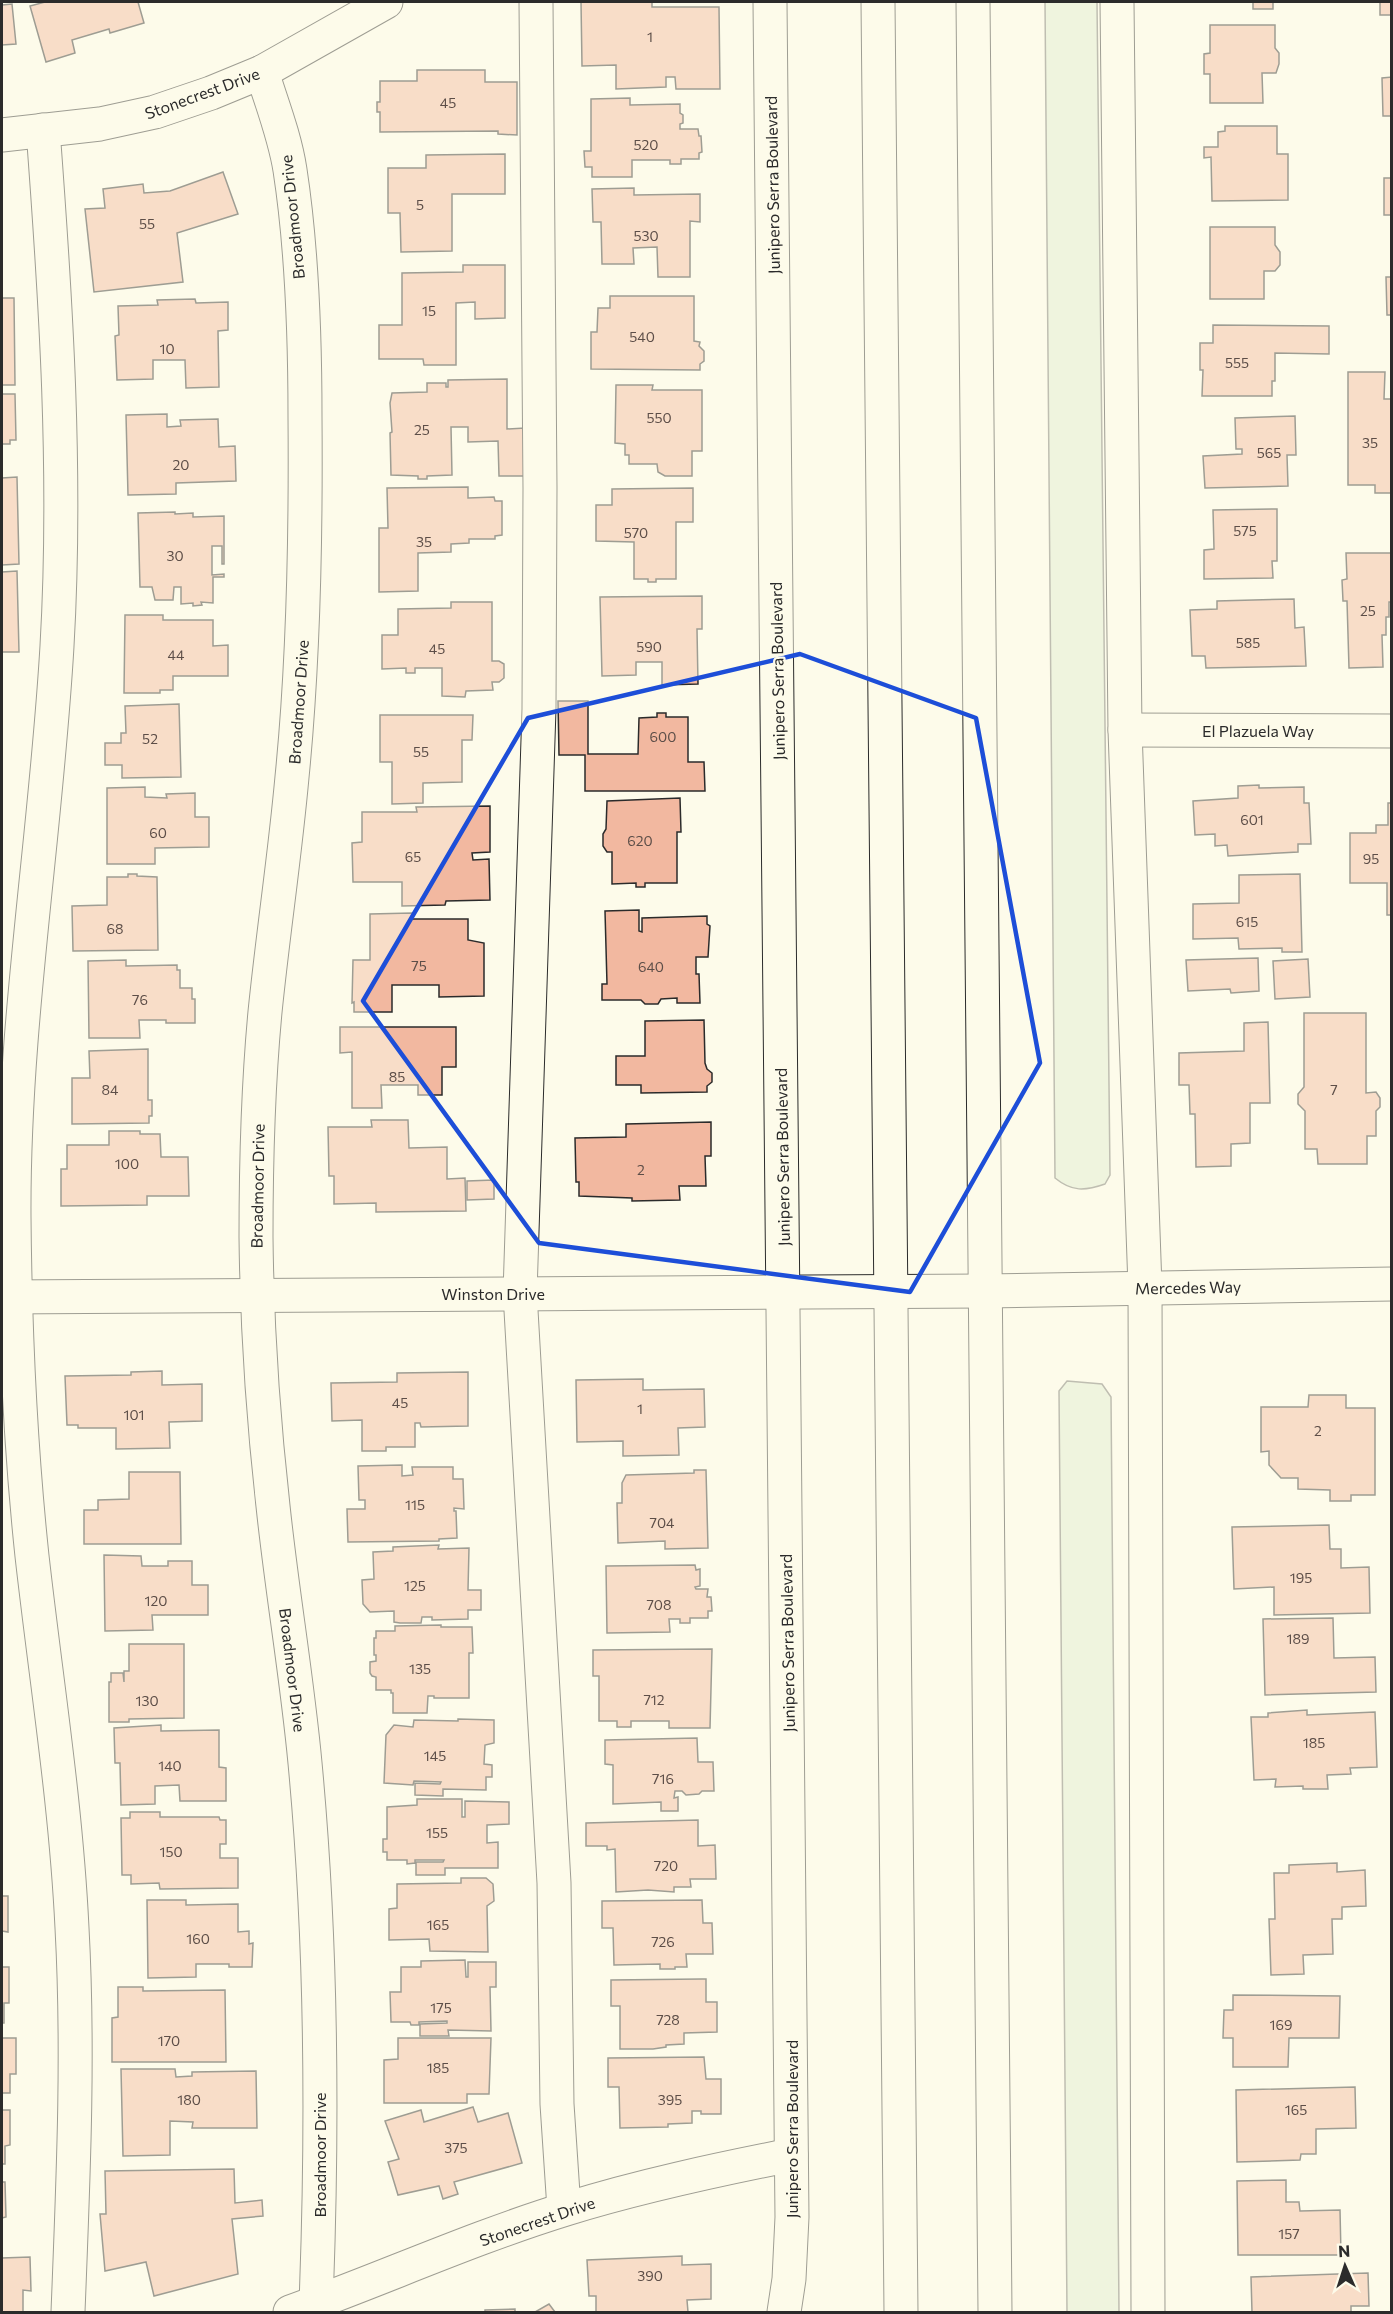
<svg xmlns="http://www.w3.org/2000/svg" width="1393" height="2314" viewBox="0 0 1393 2314" font-family="Commissioner,sans-serif">
<style>
.green{fill:#deebd1;stroke:#74746e;stroke-width:1.5}
.building{fill:#f2b8a0;stroke:#2b2b2b;stroke-width:1.5}
.lines{fill:none;stroke-linecap:round;stroke-linejoin:round}
.minor-casing{stroke:#2b2b2b;stroke-width:35}
.major-casing{stroke:#2b2b2b;stroke-width:35}
.minor{stroke:#fdfbea;stroke-width:33}
.major{stroke:#fdfbea;stroke-width:33}
.marked{fill:none;stroke:#1d4ed8;stroke-width:4.5;stroke-linejoin:round}
.labels{text-anchor:middle;dominant-baseline:central;stroke-width:4.5;stroke-linejoin:round;paint-order:stroke}
.number-label{font-size:14px;fill:#5d4e48}
.street-label{font-size:16px;fill:#2b2b2b;stroke:#fdfbea}
</style>
<rect width="100%" height="100%" fill="#fdfbea"/>
<!-- green -->
<g class="green">
<path d="M1045 2H1097L1110 1175 1105 1184C1085 1191 1072 1192 1055 1178Z"/>
<path d="M1067 1381 1102 1384 1111 1397 1119 2312H1067L1059 1391Z"/>
</g>
<!-- building -->
<g class="building">
<path d="M45 2H138L144 23 110 33 109 29 72 40 75 53 46 62 30 6Z"/>
<path d="M581 2H652V7H719L720 89H676L675 77H666V87L616 89V65L582 66Z"/>
<path d="M1253 2H1278H1273V9H1253Z"/>
<rect x="1380" y="2" width="12" height="13"/>
<path d="M12 4 16 44 2 45V5Z"/>
<path d="M1210 25H1275V48L1279 53V64L1276 73H1262L1263 103H1210V74H1204V54L1210 53Z"/>
<path d="M417 70H485V82H517V135L498 134V131L380 132V112H377V102H380V81H417Z"/>
<path d="M1392 77V116H1383L1382 78Z"/>
<path d="M630 98V105L680 104V113L683 115V123L680 124V129H698L699 136H701L702 152 699 153V159H681V164H670V160H632V177H592V167H585L584 151H591V99Z"/>
<path d="M1225 126H1277V154H1288V200L1212 201 1211 157 1204 158V147H1218V132L1225 131Z"/>
<path d="M505 154V194H452V251L401 252 400 213H388V168H426V155Z"/>
<path d="M223 172 238 214 177 233 183 282 94 292 85 209 105 208 103 189 143 184 144 193 170 191Z"/>
<rect x="1384" y="178" width="8" height="37"/>
<path d="M634 188V195L700 194V222L690 221V277H658L657 247 633 248 634 264H602L601 222H593L592 189Z"/>
<path d="M1210 227H1275V245L1280 252V265L1275 271H1264V299H1210Z"/>
<path d="M463 265H505V318L475 319V302L456 303V365H424L423 359H379V325H402V273L463 272Z"/>
<path d="M1386 277H1392V315H1387Z"/>
<path d="M610 296H694V341L700 342 699 346 704 351V361L700 364V370L591 369V332H597L598 308H610Z"/>
<path d="M2 298H14L15 385H2Z"/>
<path d="M195 299 196 303 228 302V330L218 331 219 387 186 388 185 360H153V379L117 380 115 336 119 335 118 306 158 305 157 300Z"/>
<path d="M1213 325 1329 326V354L1275 353V381H1272V396H1202L1203 370H1200V343H1213Z"/>
<path d="M1348 372H1385L1384 399H1392V493H1375V485H1348Z"/>
<path d="M507 379V429L525 428 526 476H499L498 441 468 442V427H451L452 475 427 476V479H418V476L391 475 390 433 392 432 390 403 392 393 427 392V383H446V387H448V380Z"/>
<path d="M616 385H653L652 390H702V451H692V476H665L658 472 657 464H629V455H625V444L615 443Z"/>
<path d="M2 394H15L16 440H10V444H2Z"/>
<path d="M167 414V427L181 426 180 420 218 419 219 447 235 446 236 481 176 483V494L128 495 126 415Z"/>
<path d="M1295 416 1296 455H1287L1288 486 1205 488 1203 456 1242 454V449H1236L1235 418Z"/>
<path d="M17 477 19 564 2 565V478Z"/>
<path d="M468 487V498L494 497 495 501H502V535L495 536V539H469V543L451 544V552L418 553V591L379 592V528H388L387 488Z"/>
<path d="M693 488V522H676V579H656V582H648V579H634V542L596 541V505H612V489Z"/>
<path d="M1277 509V561H1272L1273 578 1204 579V550L1214 549 1213 510Z"/>
<path d="M175 512V514L193 513V517L224 516V564H222V546H212V575L224 574V577H213V603L201 602 202 605 193 606V603L181 604V587H174L173 600H155L152 587H140L138 513Z"/>
<path d="M1346 553H1392V602H1389V617H1386V635H1382L1383 667 1349 668 1347 601H1343L1342 580 1347 579Z"/>
<path d="M17 571 19 652H2V572Z"/>
<path d="M702 596V629H697L698 684 662 685V662H636V675L602 676 600 597Z"/>
<path d="M1294 599 1295 628 1304 627 1306 666 1206 668 1205 656H1192L1190 610 1217 609V601Z"/>
<path d="M451 602H492V661H499L504 664V678L499 682H492L493 690 466 691 465 697 442 696V668H415V673H406V668L382 669V635H398V609L451 608Z"/>
<path d="M125 615H163V620H213V646L228 645V676H173V690H160V693H124Z"/>
<path d="M558 701H588V754H638L639 718 657 717V713H666V717H688V762H704L705 791H585V755H559Z"/>
<path d="M179 704 181 777 122 778V765H105V743H121V733H126L125 706Z"/>
<path d="M380 715H473L472 740H462V782L423 783V803L392 804V762H380Z"/>
<path d="M1259 785V788L1304 787V803H1309L1311 844H1298V852L1228 856 1227 845 1215 846V834L1195 835 1193 801 1238 798V786Z"/>
<path d="M145 787V797L167 798 166 794 195 793V817H209V847L155 848V864H107V788Z"/>
<path d="M680 798 681 832H677V883H645V887H636V883L612 884V852H607L603 846V834L606 829 607 801Z"/>
<path d="M1388 803H1392V915H1387V883H1350V833H1376V825H1388Z"/>
<path d="M490 806V852L472 853 473 860 489 859 490 900 446 901 445 905 402 906V882H353L352 843 362 842V812H417L416 807Z"/>
<path d="M128 874H137V876L157 877 158 950 73 951 72 906 107 905V877H128Z"/>
<path d="M1300 874 1302 952H1282V948L1239 949 1238 938 1193 939V904L1239 903V875Z"/>
<path d="M639 910V931L642 932V918L707 916V924L710 926 708 957H696V974H699L700 1003H677V998L661 999 658 1004H645L641 1000H602V984H607L605 911Z"/>
<path d="M412 913V919H468V940L484 943V996L439 997V985H392V1012H354V1002L352 1003 353 960H370V914Z"/>
<path d="M1258 958 1259 991 1231 993 1230 989 1188 991 1186 960Z"/>
<path d="M1308 959 1310 997 1275 999 1273 961Z"/>
<path d="M126 960V966L177 965V970H180V988H192V999H195V1023H166V1020H139L140 1038H89L88 961Z"/>
<path d="M1304 1013H1366V1093L1376 1092 1380 1098V1107L1376 1111V1136H1367V1164H1318L1317 1149H1305V1111L1298 1104V1094L1304 1087Z"/>
<path d="M704 1020 705 1063 707 1069 712 1073V1082L707 1086V1092L641 1093V1085H616V1056H645V1021Z"/>
<path d="M1268 1022 1270 1103H1250V1143L1231 1144V1166L1196 1167 1195 1114H1190L1189 1085H1179V1053L1244 1051V1023Z"/>
<path d="M340 1027H456V1067H442V1095H418V1085H381L382 1108H352V1052L340 1053Z"/>
<path d="M148 1049V1100H152V1116H149V1123L72 1124V1078H90L89 1051Z"/>
<path d="M371 1120H408L409 1148 447 1147V1179L465 1178 466 1211 376 1212V1203L334 1204V1176H329L328 1127H372Z"/>
<path d="M711 1122V1156H705L706 1186H679L680 1200 632 1201V1198L579 1196V1182H576L575 1138 626 1137V1124Z"/>
<path d="M109 1131H140V1134H160L161 1157H188L189 1196H147V1205L61 1206V1169H67V1145H109Z"/>
<path d="M494 1180V1199L467 1200V1181Z"/>
<path d="M162 1371V1385L202 1384V1421L169 1422 170 1448 116 1449V1428H78V1425H67L65 1376 131 1375V1372Z"/>
<path d="M468 1372V1426L421 1427 420 1423H415V1447H386V1451H362V1420L332 1421 331 1383 397 1382V1373Z"/>
<path d="M643 1379V1390L704 1389 705 1427 678 1428 679 1455 623 1456V1441L577 1442 576 1380Z"/>
<path d="M1309 1395H1346V1408H1375V1495H1351V1501H1330V1490L1298 1489V1478H1281L1269 1465V1451L1261 1452V1407H1308Z"/>
<path d="M402 1465V1476L413 1475 412 1467H453V1479H463L464 1509 454 1508V1511H456L457 1538 439 1539V1541L348 1542 347 1509H365V1500H359L358 1466Z"/>
<path d="M694 1470H706L708 1548 665 1549V1541L618 1543 617 1503H622V1483L626 1475 694 1473Z"/>
<path d="M129 1472H180L181 1544H84V1510H98V1500L129 1499Z"/>
<path d="M1329 1525 1330 1549H1341V1568L1369 1567 1370 1613 1274 1615V1587L1234 1589 1232 1527Z"/>
<path d="M439 1545 438 1549 469 1548 468 1590H481V1610H468V1619L432 1620V1617H422L421 1623H400L394 1622V1611L370 1612 363 1604 362 1580 374 1579 373 1552 393 1551V1547Z"/>
<path d="M104 1555 141 1556 142 1566H168V1561H192V1585H208V1615H152L153 1630 105 1631Z"/>
<path d="M695 1565 696 1570 700 1569V1586L695 1587 696 1589H708L707 1597H711L712 1611H708V1618H690V1623H680V1619H669L670 1632 607 1633 606 1566Z"/>
<path d="M1333 1618 1334 1658 1375 1657 1376 1692 1265 1695 1263 1619Z"/>
<path d="M441 1625V1627H472L473 1653H469V1698H434V1696H428L427 1713H393V1693H391V1690H376V1677L372 1676 370 1673V1662L376 1661V1655H374V1638H376V1631H395V1626Z"/>
<path d="M129 1644H184V1718L129 1719V1722H109V1682H111V1673H123L124 1682V1671H129Z"/>
<path d="M712 1649 710 1728H669V1721H631V1727H617V1721H599V1676H593V1650Z"/>
<path d="M1307 1710V1715L1375 1712 1377 1767 1350 1768 1351 1774 1327 1775 1328 1789H1303V1786L1275 1787 1276 1779 1254 1780 1251 1717H1268V1713Z"/>
<path d="M458 1719 494 1720V1743L485 1745 484 1764 492 1765V1777H486V1790L443 1789V1796L415 1795V1783L440 1784 441 1782 414 1781 413 1785 384 1783 386 1735 394 1725 413 1727 414 1720 458 1721Z"/>
<path d="M161 1725V1731L219 1730V1767L226 1768V1801H180L179 1785 155 1786V1804L121 1805 120 1763H115L114 1728Z"/>
<path d="M697 1738 698 1762H713L714 1791H702L699 1794 686 1795 682 1791H675L674 1798 678 1797V1811H661V1802L613 1804V1765L605 1764V1740Z"/>
<path d="M417 1799H462V1817H465V1801L509 1802V1824L487 1825V1843L498 1842V1868H445V1875H416V1862H443L444 1860H415V1863L407 1864V1860H387V1852H383V1839H387V1807L417 1805Z"/>
<path d="M130 1812H160V1817H219L220 1820H226V1844H220V1858H238V1888L160 1889 159 1883 131 1884V1875H122L121 1818H130Z"/>
<path d="M698 1820V1846L715 1845 716 1879H690L691 1887H674V1892L648 1890 616 1892 615 1849 607 1850V1846H586V1823Z"/>
<path d="M1337 1863V1872L1365 1870 1366 1906 1342 1907V1919H1332L1333 1954 1303 1955 1304 1974 1271 1975 1269 1919H1275L1274 1873H1289V1865Z"/>
<path d="M461 1878H486L493 1884 494 1901 487 1906 488 1952 430 1951 429 1939 389 1940V1909L397 1908V1884L461 1883Z"/>
<path d="M2 1896H8V1932L2 1931V1951Z"/>
<path d="M147 1900H186V1905L238 1904V1932L249 1931V1944L253 1943 252 1967H229V1964H196V1977L148 1978Z"/>
<path d="M702 1900 703 1923H712L713 1954H686L687 1967H675V1969H660V1964L614 1965 613 1928H602V1901Z"/>
<path d="M465 1960 466 1977H468V1962H496V1987H490L491 2031 448 2030 449 2036H420V2024L447 2023V2021L419 2022V2025H411L410 2022H391L390 1992H401V1967H421V1961Z"/>
<path d="M2 1967H9V2003H4V2023H2Z"/>
<path d="M702 1979H706V2002H717V2032L684 2033V2044L666 2045V2047L653 2049H620V2006H611V1980Z"/>
<path d="M118 1987H143V1991L225 1990 226 2062H112V2018L118 2017Z"/>
<path d="M1233 1995 1340 1996 1339 2038H1289L1288 2067H1233V2038H1223L1224 2010H1233Z"/>
<path d="M2 2038H16V2074H10V2093H2Z"/>
<path d="M398 2038H491L489 2094H467V2103H384V2060L398 2059Z"/>
<path d="M704 2057 706 2079H721V2114H701V2111H692V2123L668 2124V2127L620 2128 619 2087H608V2058Z"/>
<path d="M121 2069H175L176 2077 192 2076V2072L256 2071 257 2128H192L193 2122 170 2121V2155L123 2156Z"/>
<path d="M1355 2087 1356 2128 1316 2129V2154H1301L1300 2160 1237 2162 1236 2090Z"/>
<path d="M473 2107 478 2122 508 2113 522 2163 454 2182 458 2194 443 2199 439 2186 398 2195 388 2162 399 2159 385 2121 421 2110 424 2122Z"/>
<path d="M2 2110H10V2145L5 2146V2164H2Z"/>
<path d="M234 2169 235 2203 262 2200 263 2216 232 2219 238 2274 154 2296 146 2262 105 2271 100 2214H106L105 2171Z"/>
<path d="M1286 2180V2202H1299L1300 2211 1340 2210 1341 2255H1238L1237 2181Z"/>
<path d="M2 2182H5L6 2217 2 2218Z"/>
<path d="M682 2256V2265L711 2264V2299L687 2300 688 2312H596V2296H589L587 2260Z"/>
<path d="M30 2257 31 2291 23 2290V2312H2V2258Z"/>
<path d="M1368 2273 1369 2306H1351V2312H1252L1251 2277Z"/>
<path d="M549 2304 555 2312H535Z"/>
<path d="M515 2309V2312H485V2310Z"/>
</g>
<g class="lines">
<!-- minor casing -->
<g class="minor-casing">
<g id="minor">
<path d="M536 2 540 488 539 709 520 1293 549 1795 554 1883 557 2104 564 2209"/>
<path d="M770 2 792 2217 789 2279 784 2312"/>
<path d="M1117 2 1125 730 1145 1287 1148 2312"/>
<path d="M262 72C272 104 285 137 290 170 302 248 305 337 305 417 306 537 304 657 292 777 285 855 273 933 265 1012 258 1086 256 1162 256 1237 257 1327 263 1417 273 1506 282 1592 297 1677 305 1763 322 1943 323 2123 316 2303"/>
<path d="M43 130C56 302 67 474 57 646 46 837 13 1025 14 1216 15 1330 20 1443 32 1556 46 1680 66 1803 72 1928 79 2056 73 2184 68 2312"/>
<path d="M2 135 100 124 155 112 211 93 262 72 386 2"/>
<path d="M1125 730 1392 731"/>
<path d="M2 1297 985 1291 1392 1284"/>
<path d="M290 2312C382 2279 472 2238 566 2209 640 2186 715 2170 791 2155"/>
</g>
</g>
<!-- major casing -->
<g class="major-casing">
<g id="major">
<path d="M878 2 901 2312"/>
<path d="M973 2 995 2312"/>
</g>
</g>
<!-- minor -->
<use href="#minor" class="minor"/>
<!-- major -->
<use href="#major" class="major"/>
</g>
<!-- marked area -->
<path d="M0 0H1393V2314H0ZM800 654 976 718 1040 1063 910 1292 539 1243 363 1001 528 718Z" fill="#fdfbea" fill-opacity=".55" fill-rule="evenodd"/>
<path class="marked" d="M800 654 976 718 1040 1063 910 1292 539 1243 363 1001 528 718Z"/>
<g class="labels">
<!-- number labels -->
<g class="number-label">
<text x="650" y="36">1</text>
<text x="448" y="102">45</text>
<text x="646" y="144">520</text>
<text x="420" y="204">5</text>
<text x="147" y="223">55</text>
<text x="646" y="235">530</text>
<text x="429" y="310">15</text>
<text x="642" y="336">540</text>
<text x="167" y="348">10</text>
<text x="1237" y="362">555</text>
<text x="659" y="417">550</text>
<text x="422" y="429">25</text>
<text x="1370" y="442">35</text>
<text x="1269" y="452">565</text>
<text x="181" y="464">20</text>
<text x="1245" y="530">575</text>
<text x="636" y="532">570</text>
<text x="424" y="541">35</text>
<text x="175" y="555">30</text>
<text x="1368" y="610">25</text>
<text x="1248" y="642">585</text>
<text x="649" y="646">590</text>
<text x="437" y="648">45</text>
<text x="176" y="654">44</text>
<text x="663" y="736">600</text>
<text x="150" y="738">52</text>
<text x="421" y="751">55</text>
<text x="1252" y="819">601</text>
<text x="158" y="832">60</text>
<text x="640" y="840">620</text>
<text x="413" y="856">65</text>
<text x="1371" y="858">95</text>
<text x="1247" y="921">615</text>
<text x="115" y="928">68</text>
<text x="419" y="965">75</text>
<text x="651" y="966">640</text>
<text x="140" y="999">76</text>
<text x="397" y="1076">85</text>
<text x="110" y="1089">84</text>
<text x="1334" y="1089">7</text>
<text x="127" y="1163">100</text>
<text x="641" y="1169">2</text>
<text x="400" y="1402">45</text>
<text x="640" y="1408">1</text>
<text x="134" y="1414">101</text>
<text x="1318" y="1430">2</text>
<text x="415" y="1504">115</text>
<text x="662" y="1522">704</text>
<text x="1301" y="1577">195</text>
<text x="415" y="1585">125</text>
<text x="156" y="1600">120</text>
<text x="659" y="1604">708</text>
<text x="1298" y="1638">189</text>
<text x="420" y="1668">135</text>
<text x="654" y="1699">712</text>
<text x="147" y="1700">130</text>
<text x="1314" y="1742">185</text>
<text x="435" y="1755">145</text>
<text x="170" y="1765">140</text>
<text x="663" y="1778">716</text>
<text x="437" y="1832">155</text>
<text x="171" y="1851">150</text>
<text x="666" y="1865">720</text>
<text x="438" y="1924">165</text>
<text x="198" y="1938">160</text>
<text x="663" y="1941">726</text>
<text x="441" y="2007">175</text>
<text x="668" y="2019">728</text>
<text x="1281" y="2024">169</text>
<text x="169" y="2040">170</text>
<text x="438" y="2067">185</text>
<text x="189" y="2099">180</text>
<text x="670" y="2099">395</text>
<text x="1296" y="2109">165</text>
<text x="456" y="2147">375</text>
<text x="1289" y="2233">157</text>
<text x="650" y="2275">390</text>
</g>
<!-- street labels -->
<g class="street-label">
<text transform="translate(202 93) rotate(-20)">Stonecrest Drive</text>
<text transform="translate(772 185) rotate(-91)">Junipero Serra Boulevard</text>
<text transform="translate(292 217) rotate(-96)">Broadmoor Drive</text>
<text transform="translate(777 671) rotate(-91)">Junipero Serra Boulevard</text>
<text transform="translate(298 702) rotate(-86)">Broadmoor Drive</text>
<text x="1258" y="730">El Plazuela Way</text>
<text transform="translate(782 1157) rotate(-91)">Junipero Serra Boulevard</text>
<text transform="translate(257 1186) rotate(-89)">Broadmoor Drive</text>
<text transform="translate(1188 1287) rotate(-1)">Mercedes Way</text>
<text x="493" y="1293">Winston Drive</text>
<text transform="translate(787 1643) rotate(-91)">Junipero Serra Boulevard</text>
<text transform="translate(293 1670) rotate(83)">Broadmoor Drive</text>
<text transform="translate(791 2129) rotate(-90)">Junipero Serra Boulevard</text>
<text transform="translate(319 2155) rotate(-90)">Broadmoor Drive</text>
<text transform="translate(537 2221) rotate(-19)">Stonecrest Drive</text>
</g>
</g>
<!-- border -->
<rect width="1393" height="2314" fill="none" stroke="#2b2b2b" stroke-width="6"/>
<!-- north arrow -->
<g transform="translate(1345 2266) rotate(357)" stroke="#fdfbea" stroke-width="4.5" paint-order="stroke">
<path d="M0-4.5L10 22L0 15L-10 22Z" fill="#2b2b2b"/>
<text y="-9" font-size="16" font-weight="bold" text-anchor="middle" fill="#2b2b2b">N</text>
</g>
</svg>
